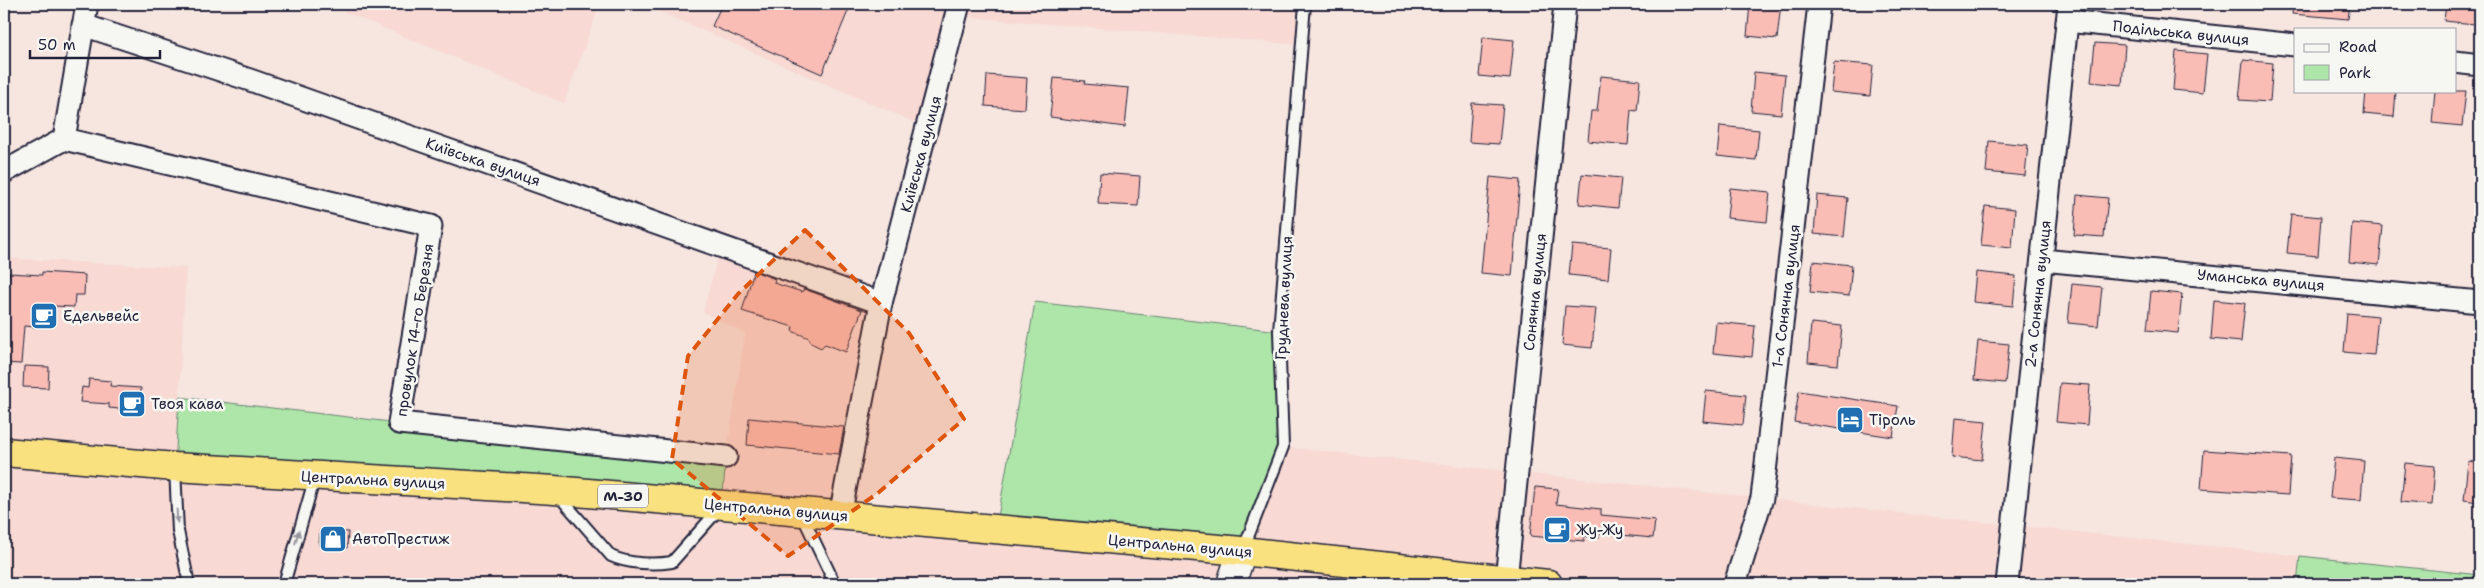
<svg xmlns="http://www.w3.org/2000/svg" width="2484" height="588" viewBox="0 0 2484 588" font-family="'Shantell Sans',sans-serif">
<style>
.built{fill:#f8d9d3}
.green{fill:#aee5a8;stroke:#688472}
.building{fill:#f9bdb6;stroke:#22223b}
.lines{fill:none;stroke-linecap:round;stroke-linejoin:round}
.lane-casing{stroke:#22223b;stroke-width:14}
.street-casing{stroke:#22223b;stroke-width:25}
.secondary-casing{stroke:#22223b;stroke-width:31}
.highway-casing{stroke:#22223b;stroke-width:31}
.lane{stroke:#f6f6f2;stroke-width:10}
.street{stroke:#f6f6f2;stroke-width:21}
.secondary{stroke:#f6f6f2;stroke-width:28}
.highway{stroke:#fae180;stroke-width:28}
.oneway{fill:#9797a0}
.marked{fill:#de560e;fill-opacity:0.2;stroke:#de560e;stroke-width:4;stroke-dasharray:10 6;stroke-linejoin:round}
.labels{text-anchor:middle;dominant-baseline:central;stroke-width:5;stroke-linejoin:round;paint-order:stroke}
.shield{fill:#f6f6f2;stroke:#626272;stroke-width:1}
.shield-label{font-size:14px;font-weight:bold;fill:#22223b}
.street-label{font-size:15px;fill:#22223b;stroke:#f6f6f2}
.poi-label{font-size:15px;fill:#22223b;stroke:#f6f6f2;text-anchor:start}
</style>
<rect width="100%" height="100%" fill="#f7e5e0"/>
<filter id="ink" filterUnits="userSpaceOnUse"><feTurbulence type="fractalNoise" baseFrequency=".02" numOctaves="2"/><feDisplacementMap in="SourceGraphic" scale="10" xChannelSelector="R" yChannelSelector="G"/><feConvolveMatrix kernelMatrix="1 2 1 2 8 2 1 2 1" color-interpolation-filters="sRGB"/></filter>
<g filter="url(#ink)">
<!-- built -->
<g class="built">
<path d="M326 4H600L564 103Z"/>
<path d="M642 4H1305L1302 45 956 16 928 128Z"/>
<path d="M721 245 881 303 840 515 1242 551 1231 584H4V258L186 268 175 467 722 505 726 457 745 334 703 312Z"/>
<path d="M1283 447 2300 556 2297 584H1234Z"/>
</g>
<!-- green -->
<g class="green">
<path d="M1035 302 1279 331 1283 447 1242 551 996 529Z"/>
<path d="M179 397 399 423 726 457 722 505 175 467Z"/>
<path d="M2300 556 2480 575V584H2297Z"/>
</g>
<!-- building -->
<g class="building">
<path d="M722 4H851L822 74 712 26Z"/>
<path d="M1750 4H1781L1777 39 1747 36Z"/>
<path d="M2293 4H2350L2348 19 2292 14Z"/>
<path d="M2446 4H2477L2475 24 2444 21Z"/>
<path d="M1483 37 1514 40 1510 79 1479 76Z"/>
<path d="M2095 43 2125 45 2122 85 2091 82Z"/>
<path d="M2176 51 2207 54 2203 93 2173 90Z"/>
<path d="M2243 60 2273 63 2270 102 2239 100Z"/>
<path d="M1834 62 1873 65 1870 96 1831 92Z"/>
<path d="M1754 72 1785 75 1781 114 1751 111Z"/>
<path d="M987 75 1027 78 1025 109 985 106Z"/>
<path d="M1601 76 1640 80 1637 111 1631 110 1628 145 1588 141 1591 111H1597Z"/>
<path d="M1054 78 1085 81 1084 84 1129 88 1125 127 1050 117Z"/>
<path d="M2366 91H2396L2394 117 2364 114Z"/>
<path d="M2435 91H2466L2462 126 2432 123Z"/>
<path d="M1472 103 1503 105 1499 144 1469 142Z"/>
<path d="M1720 126 1759 130 1756 160 1717 156Z"/>
<path d="M1989 141 2028 145 2025 176 1986 172Z"/>
<path d="M1100 173 1140 176 1138 206 1098 204Z"/>
<path d="M1582 174 1621 178 1618 208 1579 204Z"/>
<path d="M1490 177 1520 180 1512 276 1481 273Z"/>
<path d="M1730 188 1770 192 1767 222 1727 218Z"/>
<path d="M1817 195 1848 198 1844 237 1814 234Z"/>
<path d="M2077 195 2108 198 2104 237 2074 235Z"/>
<path d="M1985 206 2015 209 2012 248 1981 245Z"/>
<path d="M2291 214 2321 217 2318 256 2287 253Z"/>
<path d="M2352 223 2383 226 2379 265 2349 262Z"/>
<path d="M1572 245 1611 248 1608 279 1569 275Z"/>
<path d="M1813 261 1852 265 1849 296 1810 292Z"/>
<path d="M754 271 775 279 774 283 802 292 804 289 862 310 846 352 825 344 821 348 811 343 809 338 792 331 793 327 742 311Z"/>
<path d="M42 272 85 275 84 295H75L74 307 53 306 52 321 36 320V327L24 326 21 364 4 363V316H7L9 273 42 275Z"/>
<path d="M1976 272 2016 276 2013 306 1973 302Z"/>
<path d="M2072 284 2102 287 2098 326 2068 323Z"/>
<path d="M2151 291 2182 294 2178 333 2147 330Z"/>
<path d="M2214 300 2245 303 2241 342 2211 339Z"/>
<path d="M1565 306 1596 308 1592 348 1562 345Z"/>
<path d="M2347 313 2378 316 2374 355 2344 352Z"/>
<path d="M1716 322 1755 326 1752 357 1713 353Z"/>
<path d="M1811 323 1842 326 1838 365 1808 362Z"/>
<path d="M1978 341 2009 344 2005 383 1974 380Z"/>
<path d="M24 366 49 367 48 388 23 387Z"/>
<path d="M89 379 111 381 110 386 141 388 139 411 109 408V404L80 402 82 387 88 388Z"/>
<path d="M2060 383 2090 385 2087 425 2056 422Z"/>
<path d="M1706 391 1746 395 1743 425 1703 421Z"/>
<path d="M1799 391 1898 406 1893 437 1794 422Z"/>
<path d="M749 418 844 427 839 454 747 445Z"/>
<path d="M1955 418 1986 421 1982 460 1952 457Z"/>
<path d="M2204 450 2291 456 2288 495 2201 489Z"/>
<path d="M2334 458 2364 461 2361 500 2330 498Z"/>
<path d="M2468 461 2480 463V502L2464 500Z"/>
<path d="M2405 463 2435 466 2432 505 2401 502Z"/>
<path d="M1535 487 1558 489 1556 504 1601 509V515L1655 520 1653 538 1599 533V538L1584 536V541L1530 536Z"/>
<path d="M320 530 348 532 347 548 319 546Z"/>
</g>
<g class="lines">
<!-- lane casing -->
<g class="lane-casing">
<g id="lane">
<path d="M175 468 178 531 189 584"/>
<path d="M558 495 611 556C628 564 654 565 672 562L720 508"/>
<path d="M802 515 835 584"/>
<path d="M1243 550 1283 447 1279 331 1305 4"/>
<path d="M284 584 315 477"/>
</g>
</g>
<!-- street casing -->
<g class="street-casing">
<g id="street">
<path d="M2067 21 2295 45"/>
<path d="M83 25 250 80 881 303"/>
<path d="M2455 62 2480 65"/>
<path d="M64 139 87 4"/>
<path d="M4 172 64 139 431 226 399 423 726 457"/>
<path d="M2042 260 2480 302"/>
<path d="M840 516 881 303 959 4"/>
<path d="M1506 580 1565 4"/>
<path d="M1735 584 1762 498 1819 4"/>
<path d="M2007 584 2069 4"/>
</g>
</g>
<!-- secondary casing -->
<g class="secondary-casing">
<path id="secondary" d="M1231 584 1242 551"/>
</g>
<!-- highway casing -->
<g class="highway-casing">
<path id="highway" d="M4 452 175 467 554 490 1242 551 1548 584"/>
</g>
<!-- lane -->
<use href="#lane" class="lane"/>
<!-- street -->
<use href="#street" class="street"/>
<!-- secondary -->
<use href="#secondary" class="secondary"/>
<!-- highway -->
<use href="#highway" class="highway"/>
</g>
<!-- one-way arrows -->
<defs><path id="oneway-solid" d="M-6-.8H1V-3.2L6.5 0L1 3.2V.8H-6Z" transform="scale(1.25)"/></defs>
<g class="oneway">
<use href="#oneway-solid" transform="translate(177 516) rotate(87)"/>
<use href="#oneway-solid" transform="translate(297 537) rotate(-74)"/>
</g>
</g>
<!-- marked area -->
<path class="marked" d="M805 230 909 333 964 419 878 493 788 556 672 459 688 356 738 294Z"/>
<!-- icons -->
<defs>
<g id="cafe-square" transform="scale(1.4375)"><rect x="-9" y="-9" width="18" height="18" rx="4" fill="#1f6fb2" stroke="#f6f6f2"/><path d="M-5.5-4.5H6V0H3Q3 3.5 0 3.5H-2.5Q-5.5 3.5-5.5 0ZM3-3.2v2h1.7v-2ZM-6 4.5H4V6H-6Z" fill="#fff"/></g>
<g id="hotel-square" transform="scale(1.4375)"><rect x="-9" y="-9" width="18" height="18" rx="4" fill="#1f6fb2" stroke="#f6f6f2"/><path d="M-6-4.5h1.5V1H6V5H4.5V3h-9V5H-6ZM-4 0a1.8 1.8 0 1 1 3.6 0ZM.5 0V-2.5h3Q6-2.5 6 0Z" fill="#fff"/></g>
<g id="shop-square" transform="scale(1.4375)"><rect x="-9" y="-9" width="18" height="18" rx="4" fill="#1f6fb2" stroke="#f6f6f2"/><path d="M-5-2.5h2.3a2.7 3.5 0 0 1 5.4 0H5L5.5 6h-11ZM-1.5-2.5h3a1.5 2.3 0 0 0-3 0Z" fill="#fff"/></g>
</defs>
<g fill-rule="evenodd">
<use href="#cafe-square" x="44" y="316"/>
<use href="#cafe-square" x="132" y="404"/>
<use href="#hotel-square" x="1850" y="420"/>
<use href="#cafe-square" x="1557" y="530"/>
<use href="#shop-square" x="333" y="539"/>
</g>
<g class="labels">
<!-- shield labels -->
<rect class="shield" x="598" y="484.5" width="50" height="23" rx="4"/>
<g class="shield-label">
<text x="623" y="496">М-30</text>
</g>
<!-- street labels -->
<g class="street-label">
<text transform="translate(2181 33) rotate(6)">Подільська вулиця</text>
<text transform="translate(921 154) rotate(-75)">Київська вулиця</text>
<text transform="translate(483 162) rotate(19)">Київська вулиця</text>
<text transform="translate(2261 280) rotate(5)">Уманська вулиця</text>
<text transform="translate(1535 292) rotate(-84)">Сонячна вулиця</text>
<text transform="translate(2038 294) rotate(-84)">2-а Сонячна вулиця</text>
<text transform="translate(1786 296) rotate(-83)">1-а Сонячна вулиця</text>
<text transform="translate(1284 298) rotate(-87)">Груднева вулиця</text>
<text transform="translate(415 330) rotate(-81)">провулок 14-го Березня</text>
<text transform="translate(373 480) rotate(3)">Центральна вулиця</text>
<text transform="translate(776 510) rotate(5)">Центральна вулиця</text>
<text transform="translate(1180 546) rotate(5)">Центральна вулиця</text>
</g>
<!-- poi labels -->
<g class="poi-label">
<text x="63" y="316">Едельвейс</text>
<text x="151" y="404">Твоя кава</text>
<text x="1869" y="420">Тіроль</text>
<text x="1576" y="530">Жу-Жу</text>
<text x="352" y="539">АвтоПрестиж</text>
</g>
</g>
<!-- margin -->
<rect width="2484" height="588" fill="none" stroke="#f6f6f2" stroke-width="20"/>
<rect x="10" y="10" width="2464" height="568" fill="none" stroke="#22223b" stroke-width="2" filter="url(#ink)"/>
<!-- legend -->
<rect x="2294" y="28" width="162" height="65" fill="#f6f6f2" stroke="#a1a1a9"/>
<rect x="2304" y="44" width="25" height="8" fill="#f6f6f2" stroke="#a1a1a9"/>
<text x="2339" y="52" font-size="15" fill="#22223b">Road</text>
<rect x="2304" y="65" width="25" height="15" fill="#aee5a8" stroke="#a1a1a9"/>
<text x="2339" y="78" font-size="15" fill="#22223b">Park</text>
<!-- scale -->
<path d="M30 50v8h130v-8" fill="none" stroke="#22223b" stroke-width="2.5"/>
<text x="38" y="50" font-size="15" fill="#22223b" stroke="#f6f6f2" stroke-width="4" paint-order="stroke">50 m</text>
</svg>
